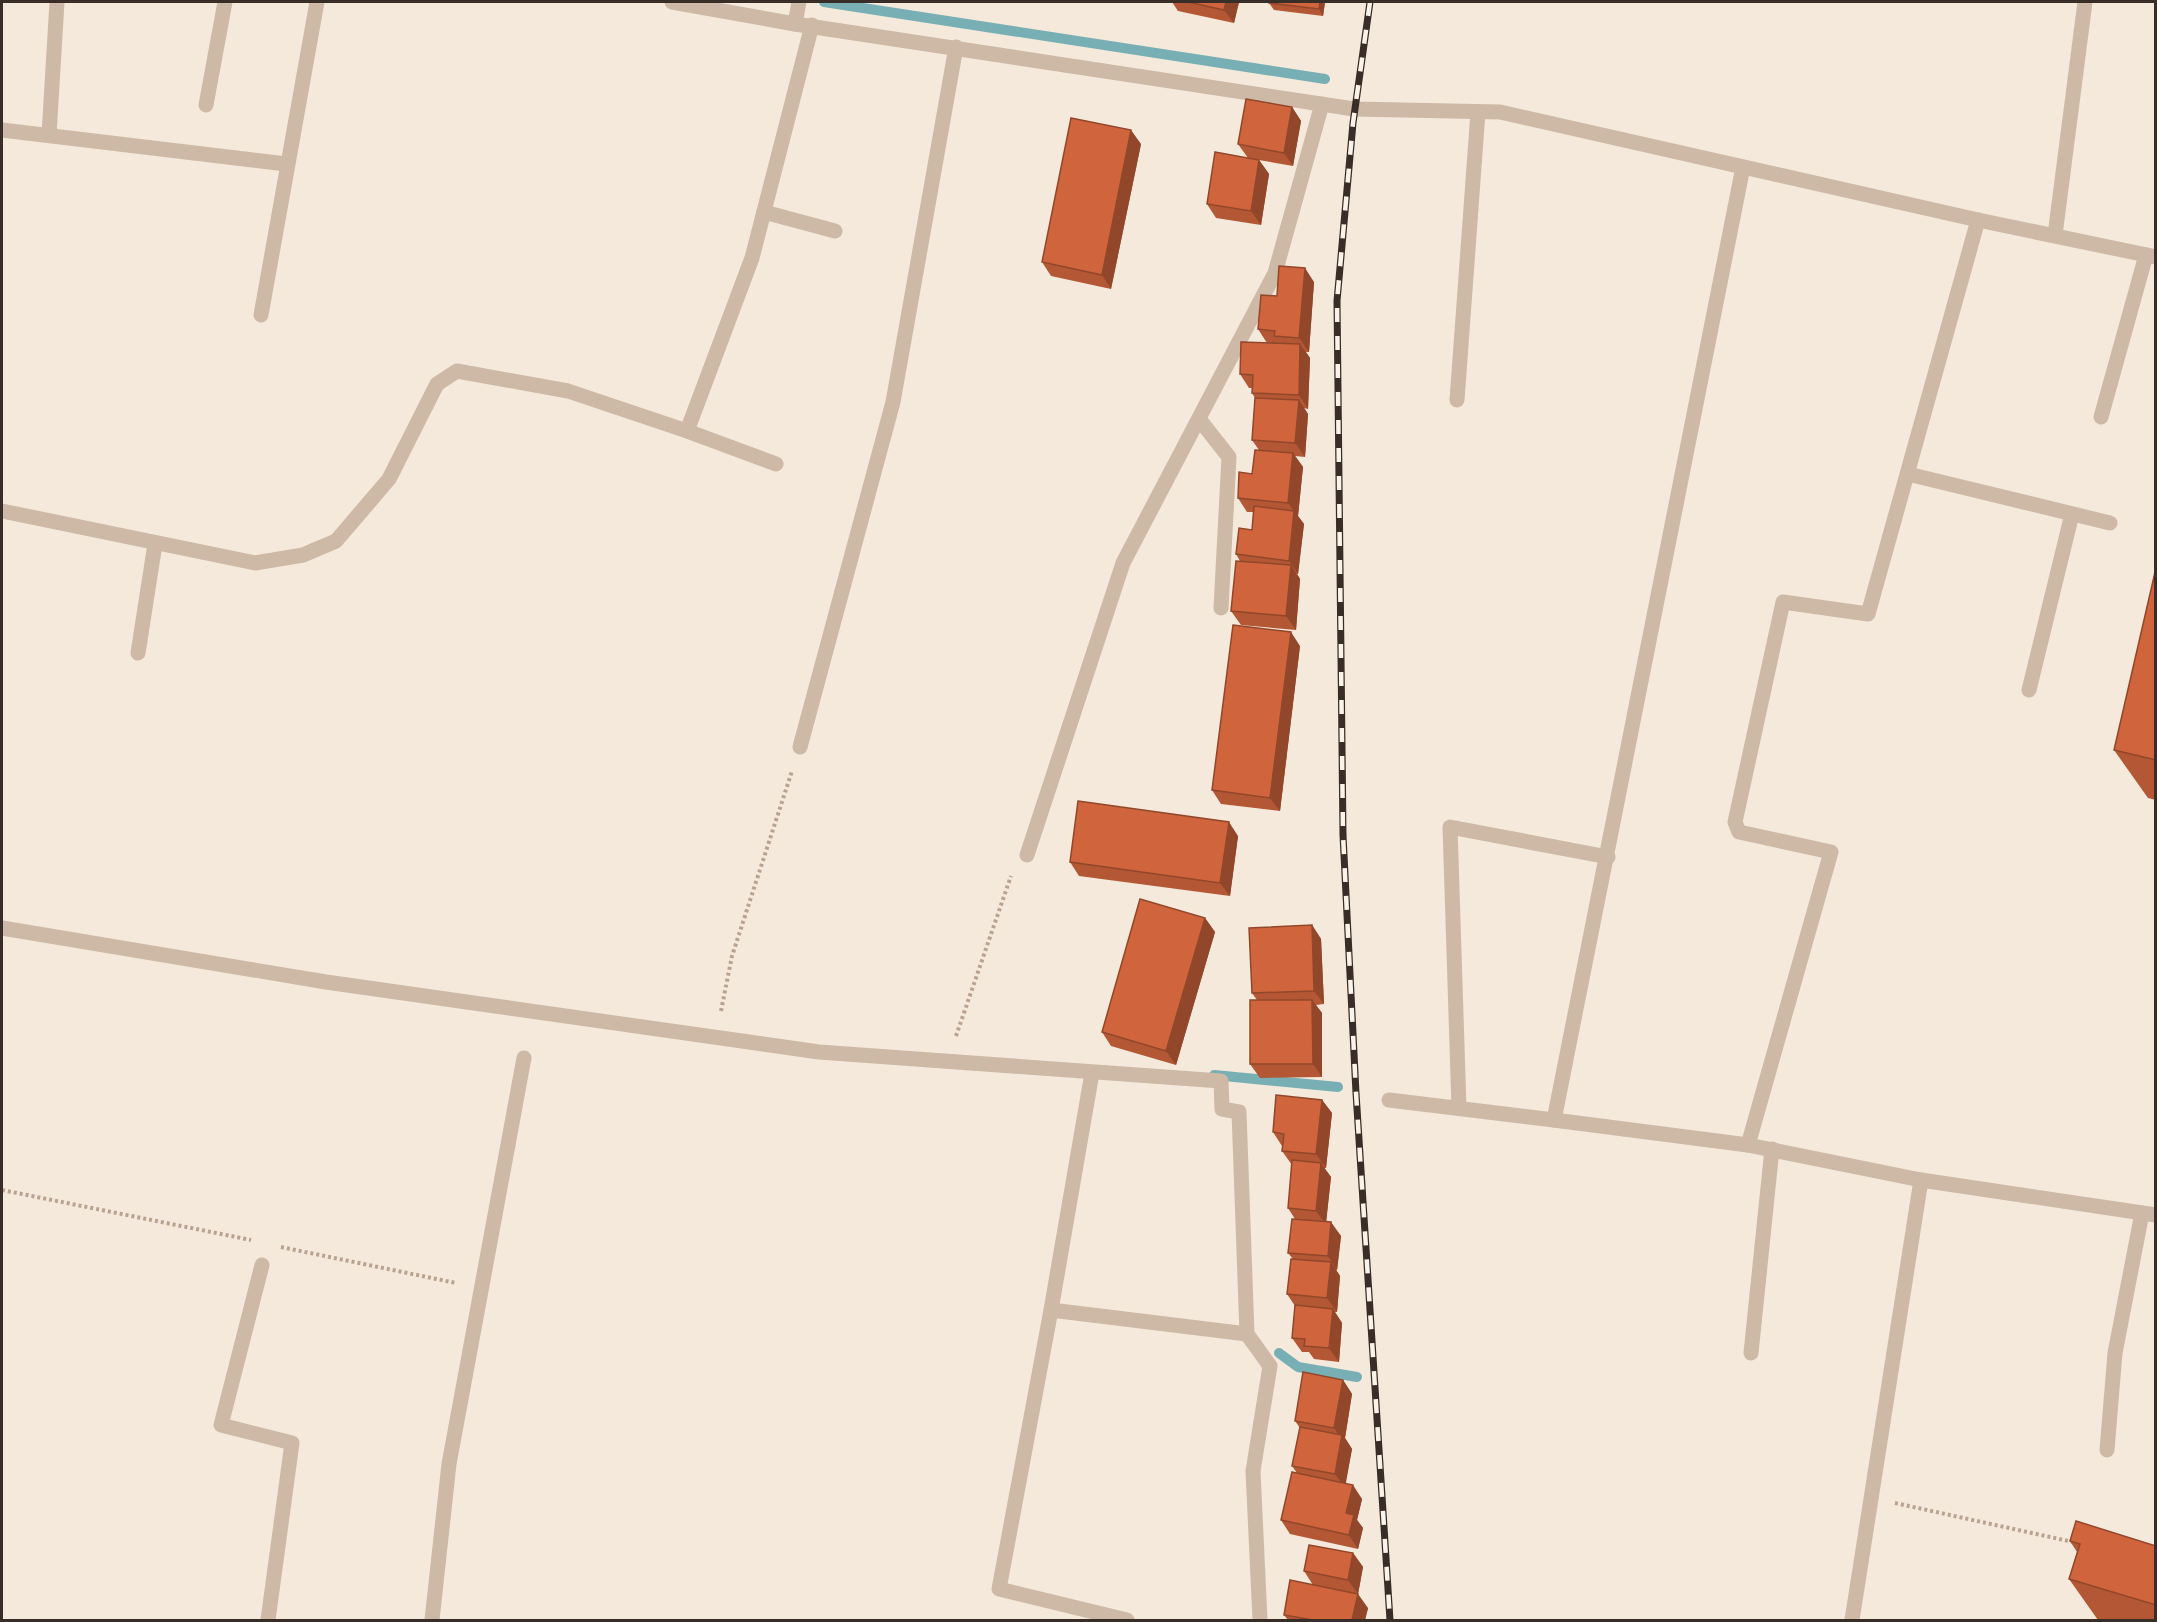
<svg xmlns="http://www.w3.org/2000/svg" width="2157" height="1622" viewBox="0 0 2157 1622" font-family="'Public Sans',sans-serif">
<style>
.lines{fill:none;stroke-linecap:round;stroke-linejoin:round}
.stream{stroke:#77afb4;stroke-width:10}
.path{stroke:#b9a390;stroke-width:4;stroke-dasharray:3 3;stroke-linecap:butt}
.minor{stroke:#cdb9a6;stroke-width:15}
.rail-casing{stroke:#392d27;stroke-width:7}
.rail{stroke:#fbf3e8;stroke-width:4.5;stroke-dasharray:14;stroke-linecap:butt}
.wall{fill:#b35734}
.shaded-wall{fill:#92472b}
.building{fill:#d0653d;stroke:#92472b;stroke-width:1.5}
</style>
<rect width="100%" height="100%" fill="#f4e9db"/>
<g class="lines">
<!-- stream -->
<g class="stream">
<path d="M824 2 1325 79"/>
<path d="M1214 1075 1338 1087"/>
<path d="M1279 1353 1298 1367 1357 1377"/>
</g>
<!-- path -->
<g class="path">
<path d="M721 1011 732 956 792 771"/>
<path d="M956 1036 1011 876"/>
<path d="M2 1190 251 1240"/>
<path d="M281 1247 456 1283"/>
<path d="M1895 1503 2073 1542"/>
</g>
<!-- minor -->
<g class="minor">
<path d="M672 2 795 24 1354 109 1500 112 1978 220 2156 257"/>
<path d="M795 24 799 2"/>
<path d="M206 105 225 2"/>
<path d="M2 130 286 164"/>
<path d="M49 135 57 2"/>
<path d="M1743 167 1554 1120 1748 1145 1921 1180 2156 1215"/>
<path d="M764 212 835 231"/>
<path d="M2055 235 2085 2"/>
<path d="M261 315 317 2"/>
<path d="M1457 400 1478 112"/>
<path d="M2101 417 2146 255"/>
<path d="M1199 419 1229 457 1221 608"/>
<path d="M776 464 687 431 752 258 812 25"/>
<path d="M1908 474 2110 523"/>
<path d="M2 511 255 563 303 555 336 541 389 479 437 384 457 371 568 391 687 431"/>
<path d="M138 653 155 544"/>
<path d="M2029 690 2072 514"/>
<path d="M800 747 893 402 956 47"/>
<path d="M1027 855 1123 563 1275 273 1322 104"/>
<path d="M2 928 326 982 819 1052 1221 1081 1222 1109 1239 1112 1247 1334 1270 1366 1253 1471 1260 1620"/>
<path d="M1092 1073 1051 1310 1247 1334"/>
<path d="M1389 1100 1554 1120"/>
<path d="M1459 1108 1450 827 1608 857"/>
<path d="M1748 1145 1831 852 1739 832 1735 822 1783 602 1868 614 1978 220"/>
<path d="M262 1265 221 1425 292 1443 268 1620"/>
<path d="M1051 1310 999 1589 1127 1620"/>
<path d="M1751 1353 1772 1149"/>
<path d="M2107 1450 2115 1353 2142 1213"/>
<path d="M432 1620 449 1464 524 1058"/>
<path d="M1852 1620 1921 1180"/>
</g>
<!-- rail casing -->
<g class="rail-casing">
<path id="rail" d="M1370 2 1353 123 1337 301 1343 835 1356 1093 1390 1620"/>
</g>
<!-- rail -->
<use href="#rail" class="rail"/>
</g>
<!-- wall -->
<g class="wall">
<path d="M1172 2H1239L1234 23 1178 11Z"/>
<path d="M1325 2 1323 16 1274 10 1269 3Z"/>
<path d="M1292 107 1301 121 1293 166 1259 160 1269 174 1261 225 1216 218 1207 204 1248 158 1238 144Z"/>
<path d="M1141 144 1111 289 1051 276 1042 262Z"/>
<path d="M1314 282 1309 352H1306L1310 358 1308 409 1304 408 1308 414 1305 457 1295 456 1303 467 1298 516 1304 524 1298 574H1297L1300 579 1296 630 1241 625 1231 611 1240 561 1236 554 1252 530 1254 512H1247L1238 498 1252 474 1259 450 1252 440 1255 398 1252 393V388H1249L1240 374 1267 343 1258 329 1277 296Z"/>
<path d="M2156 568V800L2148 798 2114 750Z"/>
<path d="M1300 646 1280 811 1221 804 1212 790Z"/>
<path d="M1238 836 1230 896 1079 876 1070 862Z"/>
<path d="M1205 918 1215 932 1176 1065 1111 1046 1102 1032Z"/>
<path d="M1312 925 1321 939 1324 1004 1316 1005 1322 1013V1077L1260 1078 1250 1064 1257 1000 1252 993Z"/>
<path d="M1322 1100 1332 1113 1326 1168H1324L1331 1177 1326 1221 1341 1236 1337 1270H1336L1340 1276 1337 1312H1335L1342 1323 1339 1362 1314 1359 1309 1352H1302L1292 1338 1295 1306 1287 1294 1293 1259 1288 1253 1295 1219 1288 1208 1292 1165 1282 1151V1146L1273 1132Z"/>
<path d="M1343 1380 1352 1394 1345 1438 1352 1449 1345 1484 1362 1499 1357 1520 1363 1528 1358 1549 1290 1534 1281 1520 1297 1473 1292 1466 1300 1428 1295 1421Z"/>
<path d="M2070 1541 2156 1546V1620H2098L2069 1579 2077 1552Z"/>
<path d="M1353 1553 1363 1567 1358 1594 1313 1585 1304 1571Z"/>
<path d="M1368 1608 1365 1620H1288L1284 1615Z"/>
</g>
<!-- shaded-wall -->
<g class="shaded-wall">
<path d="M1226 2H1239L1234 23 1224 10Z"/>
<path d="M1320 2H1325L1323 16 1319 9Z"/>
<path d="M1292 107 1301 121 1293 166 1284 153Z"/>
<path d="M1131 130 1141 144 1111 289 1102 275Z"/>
<path d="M1259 160 1269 174 1261 225 1251 211Z"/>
<path d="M1305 268 1314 282 1309 352 1299 338Z"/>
<path d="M1300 344 1310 358 1308 409 1299 395Z"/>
<path d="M1299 400 1308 414 1305 457 1295 443Z"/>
<path d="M1293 453 1303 467 1298 516 1304 524 1298 574 1289 561 1294 511 1288 503Z"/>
<path d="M1291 565 1300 579 1296 630 1286 616Z"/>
<path d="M1291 632 1300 646 1280 811 1270 798Z"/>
<path d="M1229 822 1238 836 1230 896 1220 883Z"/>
<path d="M1205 918 1215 932 1176 1065 1166 1051Z"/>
<path d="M1312 925 1321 939 1324 1004 1314 991Z"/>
<path d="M1312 1000 1322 1013V1077L1313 1064Z"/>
<path d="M1322 1100 1332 1113 1326 1168 1316 1154Z"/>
<path d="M1321 1163 1331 1177 1326 1224 1316 1211Z"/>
<path d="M1331 1222 1341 1236 1337 1270 1328 1256Z"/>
<path d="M1331 1262 1340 1276 1337 1312 1327 1298Z"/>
<path d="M1333 1309 1342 1323 1339 1362 1329 1348Z"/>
<path d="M1343 1380 1352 1394 1345 1438 1352 1449 1345 1488 1335 1474 1342 1439 1334 1428Z"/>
<path d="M1353 1485 1362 1499 1357 1520 1363 1528 1358 1549 1349 1535 1346 1513Z"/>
<path d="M1353 1553 1363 1567 1358 1594 1348 1580Z"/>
<path d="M1358 1594 1368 1608 1365 1620H1352Z"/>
</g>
<!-- building -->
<g class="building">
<path d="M1188 2H1226L1224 10Z"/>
<path d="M1269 2H1320L1319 9 1269 3Z"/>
<path d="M1246 99 1292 107 1284 153 1238 144Z"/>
<path d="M1071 118 1131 130 1102 275 1042 262Z"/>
<path d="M1215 152 1259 160 1251 211 1207 204Z"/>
<path d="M1279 266 1305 268 1299 338 1274 336 1275 331 1258 329 1261 295 1277 296Z"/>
<path d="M1241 342 1300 344 1299 395 1252 393 1253 375 1240 374Z"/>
<path d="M1255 398 1299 400 1295 443 1252 440Z"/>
<path d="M1255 450 1293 453 1288 503 1238 498 1239 472 1252 474Z"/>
<path d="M1254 506 1294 511 1289 561 1236 554 1239 528 1252 530Z"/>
<path d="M1236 561 1291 565 1286 616 1231 611Z"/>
<path d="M2156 568V760L2114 750Z"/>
<path d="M1233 625 1291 632 1270 798 1212 790Z"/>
<path d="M1078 801 1229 822 1220 883 1070 862Z"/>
<path d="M1140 899 1205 918 1166 1051 1102 1032Z"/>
<path d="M1312 925 1314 991 1252 993 1249 928Z"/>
<path d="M1250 1000H1312L1313 1064H1250Z"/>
<path d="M1276 1095 1322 1100 1316 1154 1282 1151 1284 1134 1273 1132Z"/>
<path d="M1292 1160 1321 1163 1316 1211 1288 1208Z"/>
<path d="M1292 1219 1331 1222 1328 1256 1288 1253Z"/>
<path d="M1291 1259 1331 1262 1327 1298 1287 1294Z"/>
<path d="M1295 1305 1333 1309 1329 1348 1304 1346 1305 1339 1292 1338Z"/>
<path d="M1303 1372 1343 1380 1334 1428 1295 1421Z"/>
<path d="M1300 1427 1342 1435 1335 1474 1292 1466Z"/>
<path d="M1292 1472 1353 1485 1346 1513 1354 1515 1349 1535 1281 1520Z"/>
<path d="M2076 1521 2156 1546V1605L2069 1579 2080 1544 2070 1541Z"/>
<path d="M1309 1545 1353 1553 1348 1580 1304 1571Z"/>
<path d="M1290 1580 1358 1594 1352 1620H1313L1284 1615Z"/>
</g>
<!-- border -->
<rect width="2157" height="1622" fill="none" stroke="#392d27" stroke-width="6"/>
</svg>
